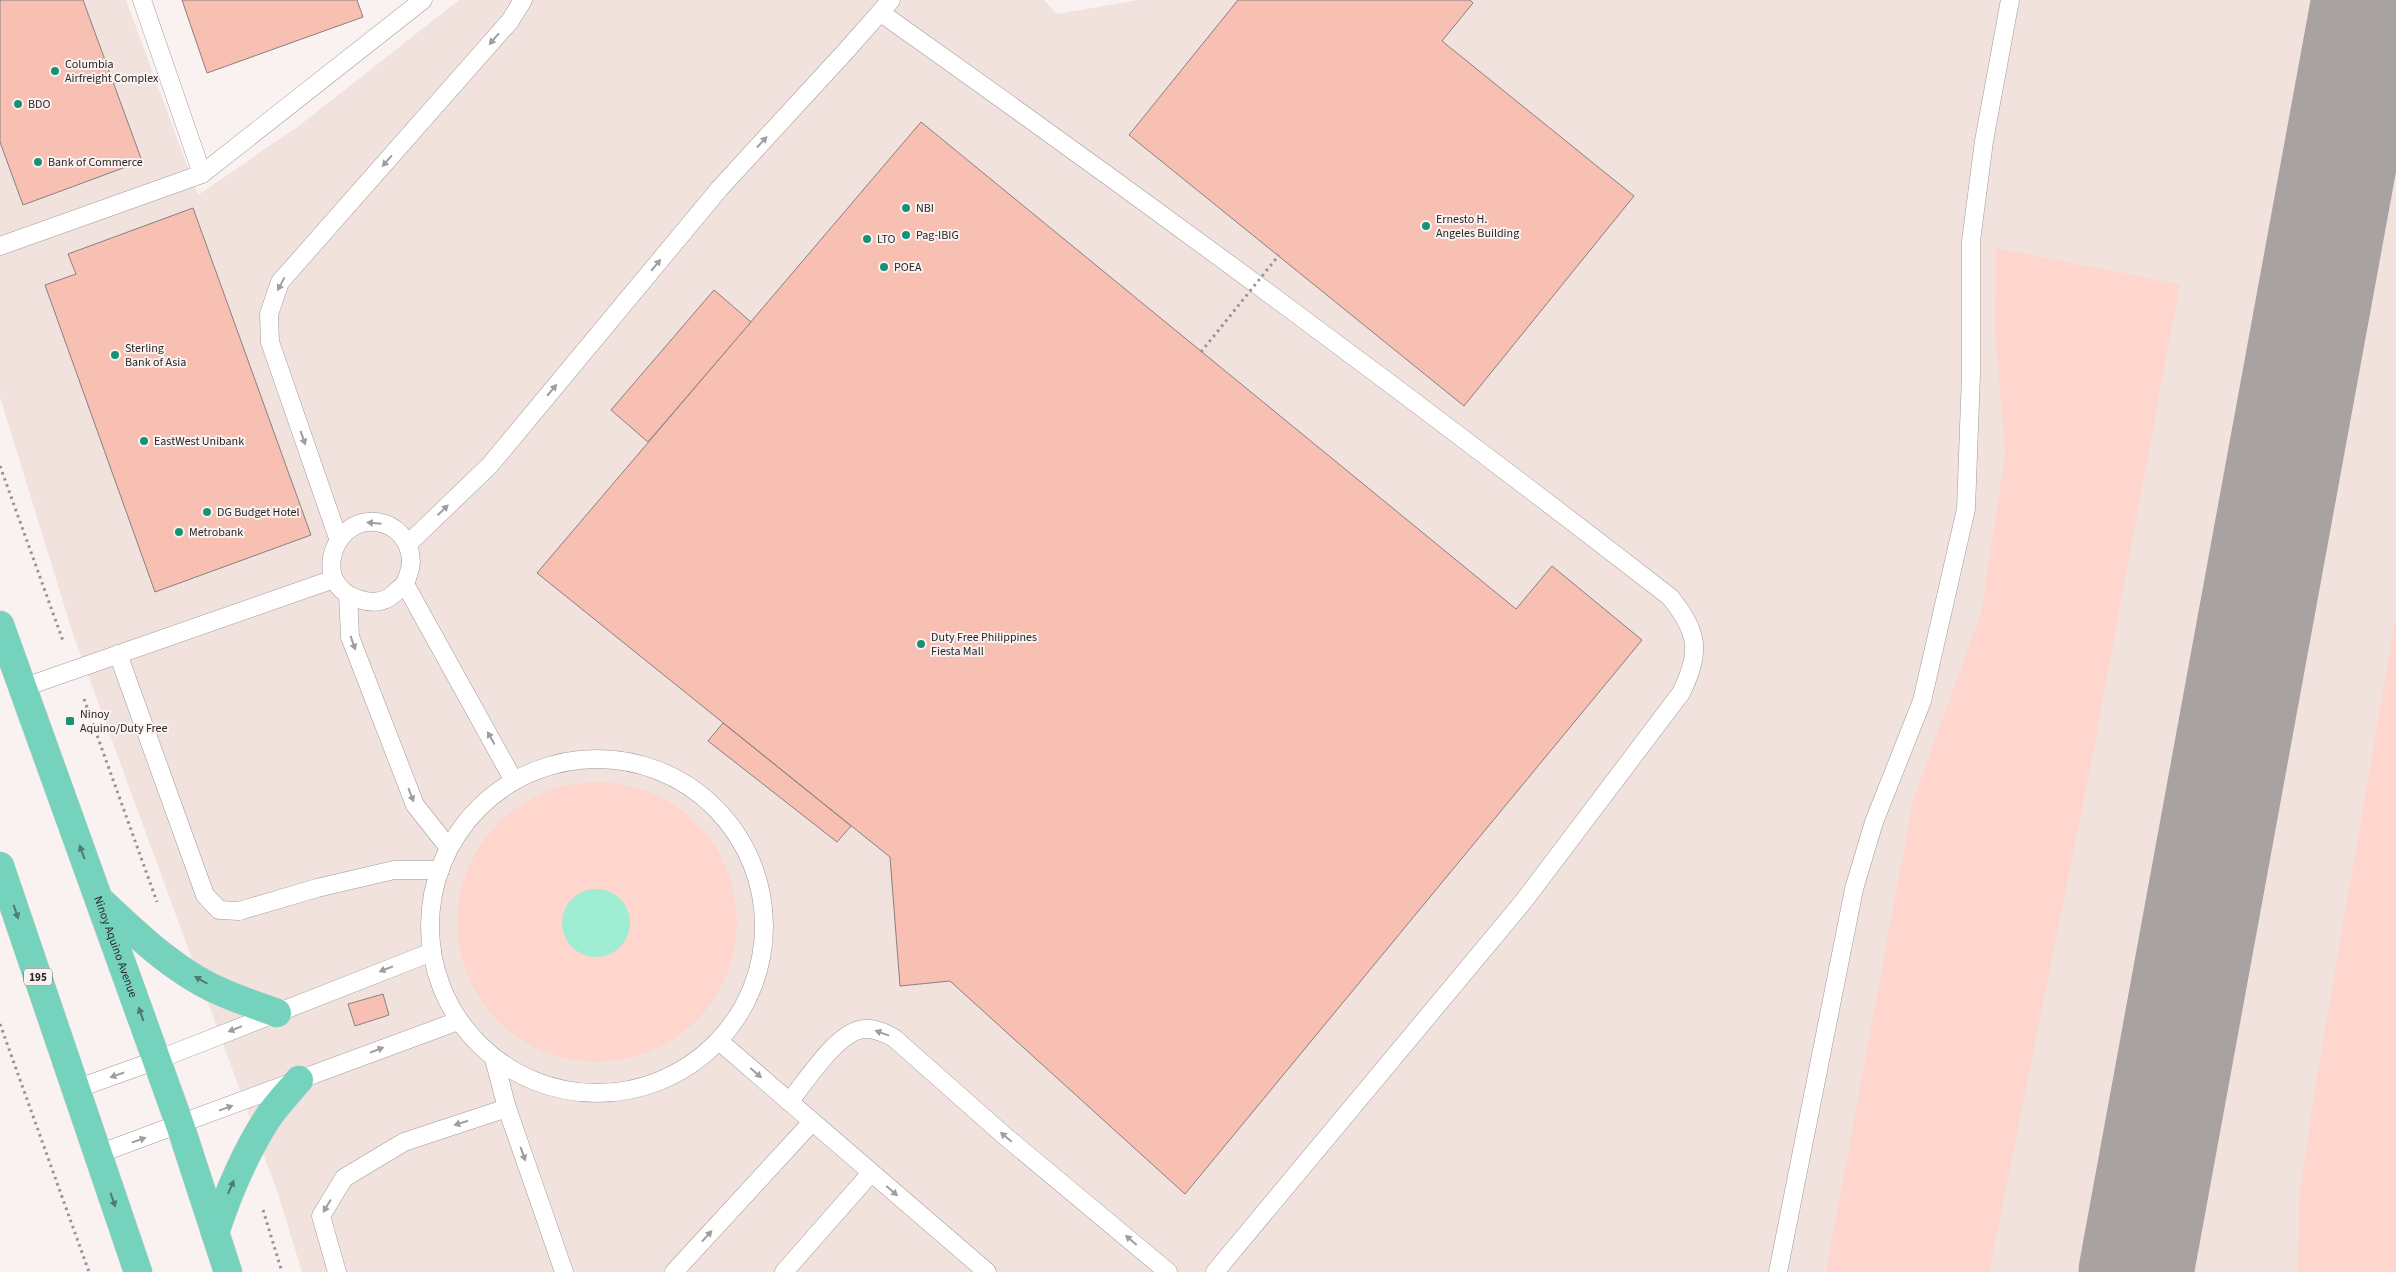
<svg xmlns="http://www.w3.org/2000/svg" width="2396" height="1272" viewBox="0 0 2396 1272" font-family="'Source Sans 3',sans-serif">
<style>
.built{fill:#f2e2de}
.green{fill:#fed6cd}
.water{fill:#9fedd3}
.lines{fill:none;stroke-linecap:round;stroke-linejoin:round}
.taxiway{stroke:#a8a2a1;stroke-width:115}
.building{fill:#f8bfb3;stroke:#87807f}
.service-casing{stroke:#a09997;stroke-width:19}
.primary-casing{stroke:#d0cfcf;stroke-width:29}
.path{stroke:#989291;stroke-width:3;stroke-dasharray:2.5 4;stroke-linecap:butt}
.service{stroke:#fff;stroke-width:18}
.primary{stroke:#75d3bd;stroke-width:28}
.path-bridge{stroke:#989291;stroke-width:3;stroke-dasharray:2.5 4;stroke-linecap:butt}
.oneway{fill:#9f9d9d}
.oneway2{fill:#4f7c71}
.poi-dot{fill:#1b9174;stroke:#faf2f1;stroke-width:2}
.labels{text-anchor:middle;dominant-baseline:central;stroke-width:4;stroke-linejoin:round;paint-order:stroke}
.shield{fill:#faf2f1;stroke:#686362;stroke-width:1}
.shield-label{font-size:11px;font-weight:bold;fill:#292625}
.poi-label{font-size:12px;fill:#292625;stroke:#faf2f1;text-anchor:start}
.street-label{font-size:12px;fill:#292625;stroke:#faf2f1}
</style>
<rect width="100%" height="100%" fill="#faf2f1"/>
<!-- built -->
<path class="built" d="M0 0H126L198 195 300 125 459 0H1044L1057 14 1138 0H2396V1272H302L278 1194 73 634 0 397Z"/>
<!-- green -->
<g class="green">
<path d="M1996 248 2180 284 2087 785 1989 1272H1826L1913 800 1981 613 2005 455 1995 329Z"/>
<path d="M2396 616V1272H2298L2299 1199 2316 1082Z"/>
<circle cx="597" cy="922" r="140"/>
</g>
<!-- water -->
<circle class="water" cx="596" cy="923" r="34"/>
<g class="lines">
<!-- taxiway -->
<path class="taxiway" d="M2136 1272 2369 0"/>
</g>
<!-- building -->
<g class="building">
<path d="M0 0H83L142 161 23 205 0 142Z"/>
<path d="M182 0H357L363 17 207 73Z"/>
<path d="M1238 0H1470L1473 3 1442 41 1634 196 1464 406 1129 135Z"/>
<path d="M921 122 1516 609 1552 566 1642 640 1185 1194 950 981 900 986 890 857 537 573Z"/>
<path d="M193 208 311 535 155 592 45 285 76 274 68 254Z"/>
<path d="M714 290 751 322 648 442 611 410Z"/>
<path d="M723 723 851 826 837 842 708 741Z"/>
<path d="M383 994 389 1015 355 1026 348 1004Z"/>
</g>
<g class="lines">
<!-- service casing -->
<g class="service-casing">
<g id="service">
<path d="M142 0 202 174"/>
<path d="M881 13C1148 202 1412 397 1670 597 1699 633 1701 652 1681 693L1523 902 1215 1272"/>
<path d="M0 246 202 174 423 0"/>
<path d="M338 538 270 342 269 314 280 282 510 21 523 0"/>
<path d="M408 544 490 465 720 188 845 52 891 0"/>
<path d="M405 584C400 588 395 593 390 597 372 608 343 598 334 579 330 570 331 558 334 550 350 506 410 516 411 562 411 569 407 578 405 584L514 781"/>
<path d="M348 595 350 637 415 805 449 848"/>
<path d="M118 654 205 895 219 910 239 911 317 888 394 870H440"/>
<path d="M22 688 334 579"/>
<circle cx="597" cy="926" r="167"/>
<path d="M719 1041 987 1272"/>
<path d="M494 1059 507 1108 564 1272"/>
<path d="M76 1089 157 1060 432 952"/>
<path d="M789 1102C806 1082 837 1031 864 1029 875 1028 885 1033 894 1038L1006 1137 1168 1272"/>
<path d="M98 1154 458 1021"/>
<path d="M337 1272 321 1216 344 1178 404 1142 507 1108"/>
<path d="M674 1272 812 1122"/>
<path d="M784 1272 871 1173"/>
<path d="M1778 1272 1854 889 1874 822 1922 701 1966 509 1971 374V241L1984 141 2010 0"/>
</g>
</g>
<!-- primary casing -->
<g class="primary-casing">
<g id="primary">
<path id="s1" d="M0 625 180 1125 228 1272"/>
<path d="M0 866 138 1272"/>
<path d="M103 903C140 938 179 975 226 994 243 1001 260 1007 277 1013"/>
<path d="M215 1233C228 1193 244 1155 267 1119 276 1105 288 1093 299 1080"/>
</g>
</g>
<!-- path -->
<g class="path">
<path d="M0 466 63 641"/>
<path d="M84 699 157 902"/>
<path d="M0 1024 89 1272"/>
<path d="M263 1210 282 1272"/>
</g>
<!-- service -->
<use href="#service" class="service"/>
<!-- primary -->
<use href="#primary" class="primary"/>
<!-- path-bridge -->
<path class="path-bridge" d="M1201 352 1279 255"/>
</g>
<!-- one-way arrows -->
<defs><path id="oneway-solid" d="M-6-.8H1V-3.2L6.5 0L1 3.2V.8H-6Z" transform="scale(1.25)"/></defs>
<g class="oneway">
<use href="#oneway-solid" transform="translate(494 39) rotate(131)"/>
<use href="#oneway-solid" transform="translate(762 142) rotate(-47)"/>
<use href="#oneway-solid" transform="translate(387 161) rotate(131)"/>
<use href="#oneway-solid" transform="translate(656 265) rotate(-50)"/>
<use href="#oneway-solid" transform="translate(281 284) rotate(118)"/>
<use href="#oneway-solid" transform="translate(552 390) rotate(-50)"/>
<use href="#oneway-solid" transform="translate(303 438) rotate(71)"/>
<use href="#oneway-solid" transform="translate(443 510) rotate(-44)"/>
<use href="#oneway-solid" transform="translate(374 523) rotate(-175)"/>
<use href="#oneway-solid" transform="translate(353 643) rotate(71)"/>
<use href="#oneway-solid" transform="translate(491 738) rotate(-119)"/>
<use href="#oneway-solid" transform="translate(411 795) rotate(69)"/>
<use href="#oneway-solid" transform="translate(386 969) rotate(159)"/>
<use href="#oneway-solid" transform="translate(235 1029) rotate(158)"/>
<use href="#oneway-solid" transform="translate(882 1033) rotate(-160)"/>
<use href="#oneway-solid" transform="translate(377 1050) rotate(-21)"/>
<use href="#oneway-solid" transform="translate(756 1073) rotate(41)"/>
<use href="#oneway-solid" transform="translate(117 1075) rotate(161)"/>
<use href="#oneway-solid" transform="translate(226 1108) rotate(-20)"/>
<use href="#oneway-solid" transform="translate(461 1123) rotate(162)"/>
<use href="#oneway-solid" transform="translate(1006 1137) rotate(-140)"/>
<use href="#oneway-solid" transform="translate(139 1140) rotate(-19)"/>
<use href="#oneway-solid" transform="translate(523 1154) rotate(71)"/>
<use href="#oneway-solid" transform="translate(892 1191) rotate(41)"/>
<use href="#oneway-solid" transform="translate(327 1206) rotate(121)"/>
<use href="#oneway-solid" transform="translate(707 1236) rotate(-48)"/>
<use href="#oneway-solid" transform="translate(1131 1240) rotate(-139)"/>
</g>
<g class="oneway2">
<use href="#oneway-solid" transform="translate(82 852) rotate(-110)"/>
<use href="#oneway-solid" transform="translate(16 912) rotate(71)"/>
<use href="#oneway-solid" transform="translate(201 980) rotate(-150)"/>
<use href="#oneway-solid" transform="translate(141 1014) rotate(-110)"/>
<use href="#oneway-solid" transform="translate(231 1187) rotate(-66)"/>
<use href="#oneway-solid" transform="translate(113 1200) rotate(71)"/>
</g>
<!-- markers -->
<g class="poi-dot">
<circle cx="55" cy="71" r="5"/>
<circle cx="18" cy="104" r="5"/>
<circle cx="38" cy="162" r="5"/>
<circle cx="906" cy="208" r="5"/>
<circle cx="1426" cy="226" r="5"/>
<circle cx="906" cy="235" r="5"/>
<circle cx="867" cy="239" r="5"/>
<circle cx="884" cy="267" r="5"/>
<circle cx="115" cy="355" r="5"/>
<circle cx="144" cy="441" r="5"/>
<circle cx="207" cy="512" r="5"/>
<circle cx="179" cy="532" r="5"/>
<circle cx="921" cy="644" r="5"/>
<rect x="65" y="716" width="10" height="10" rx="2.5"/>
</g>
<g class="labels">
<!-- shield labels -->
<rect class="shield" x="24" y="968.5" width="28" height="17" rx="4"/>
<g class="shield-label">
<text x="38" y="977">195</text>
</g>
<!-- poi labels -->
<g class="poi-label">
<text x="65" y="64">Columbia<tspan x="65" dy="14">Airfreight Complex</tspan></text>
<text x="28" y="104">BDO</text>
<text x="48" y="162">Bank of Commerce</text>
<text x="916" y="208">NBI</text>
<text x="1436" y="219">Ernesto H.<tspan x="1436" dy="14">Angeles Building</tspan></text>
<text x="916" y="235">Pag-IBIG</text>
<text x="877" y="239">LTO</text>
<text x="894" y="267">POEA</text>
<text x="125" y="348">Sterling<tspan x="125" dy="14">Bank of Asia</tspan></text>
<text x="154" y="441">EastWest Unibank</text>
<text x="217" y="512">DG Budget Hotel</text>
<text x="189" y="532">Metrobank</text>
<text x="931" y="637">Duty Free Philippines<tspan x="931" dy="14">Fiesta Mall</tspan></text>
<text x="80" y="714">Ninoy<tspan x="80" dy="14">Aquino/Duty Free</tspan></text>
</g>
<!-- street labels -->
<g class="street-label">
<text stroke="none"><textPath href="#s1" startOffset="342">Ninoy Aquino Avenue</textPath></text>
</g>
</g>
</svg>
